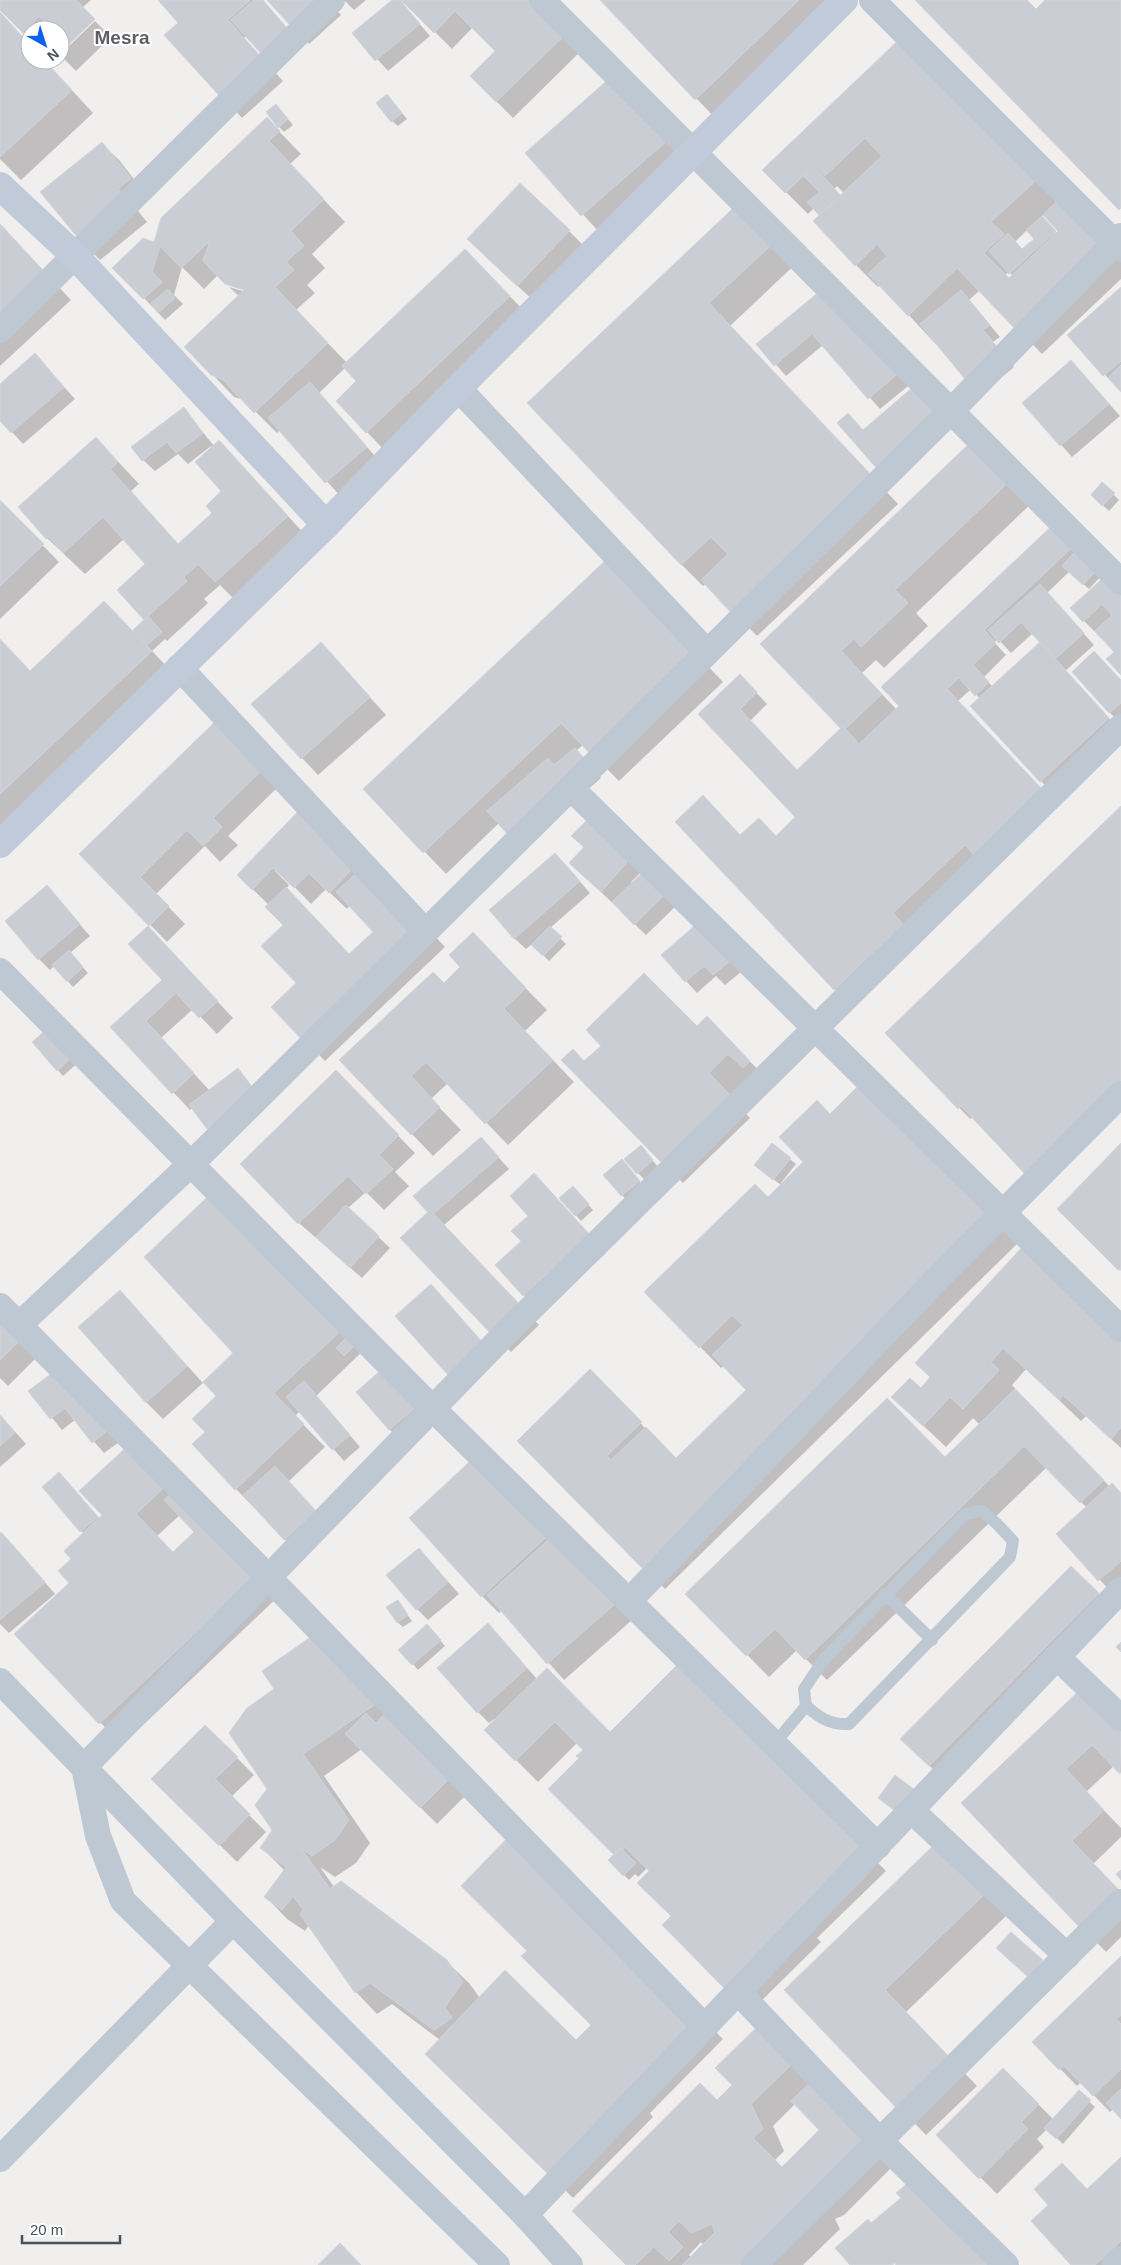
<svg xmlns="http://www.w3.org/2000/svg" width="1121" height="2265" viewBox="0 0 1121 2265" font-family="Arial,sans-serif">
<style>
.shadow{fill:#0003;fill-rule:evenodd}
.building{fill:#cacdd4;stroke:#d2d4db}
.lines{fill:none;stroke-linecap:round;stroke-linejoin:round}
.lane{stroke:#bec8d2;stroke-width:12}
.street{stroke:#bec8d2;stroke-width:26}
.secondary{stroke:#c0cad9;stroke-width:28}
.labels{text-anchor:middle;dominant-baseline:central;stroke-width:4;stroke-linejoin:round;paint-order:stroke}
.district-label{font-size:19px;font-weight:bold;fill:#5b5e64;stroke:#fff}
</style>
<rect width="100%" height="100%" fill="#f1eeee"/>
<!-- shadow -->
<g class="shadow">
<path d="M0 0H91L82 8 66 45 68 47 95 21 111 37 76 71 60 55V42L63 39 60 36V30H30V39L0 8Z"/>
<path d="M160 0H261L303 46 247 35 244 38 283 81 242 118 226 101 180 23Z"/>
<path d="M268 0H328L341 15 309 44Z"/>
<path d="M344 0H366L354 10Z"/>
<path d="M393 0H399L430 36 388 71 354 33Z"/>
<path d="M403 0H543L587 45 513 118 471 76 497 51 473 27 452 49Z"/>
<path d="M602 0H844L718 121Z"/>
<path d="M0 12 30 45V60H44L93 113 21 180 0 159Z"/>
<path d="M907 34 1121 251V279L1042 354 980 290 969 300 1000 337 993 342 1014 367 982 394 880 284 878 287 856 265 814 208 808 214 764 170ZM837 186 844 193 841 197 834 189ZM1044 214 1060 231 1057 234 1041 217ZM1027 230 1035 239 1023 250 1015 242ZM1009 272 1013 276 1009 280 1005 275Z"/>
<path d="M619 72 691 152 599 232 527 153Z"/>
<path d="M392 101 407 119 398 126 392 121Z"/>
<path d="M281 111 293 125 284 132 279 127Z"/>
<path d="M267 119 301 154 290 164 345 222 312 254 325 268 307 285 315 293 296 310 347 363 482 267 526 313 383 449 367 432 358 381 345 368 319 393 383 465 343 499 280 430 277 433 244 400 234 397 212 374 239 296 229 287 249 293 218 275 204 289 182 267 174 295 183 304 165 320 144 298 155 243Z"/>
<path d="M102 144 119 160 147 196 134 206 147 222 100 260 83 243Z"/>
<path d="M745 199 802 258 730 326 898 504 757 636 706 584 703 586 681 564 529 403Z"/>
<path d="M0 224 71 300 0 366Z"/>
<path d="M569 231 586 248 535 302 485 256Z"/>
<path d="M1121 288V392L1068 335Z"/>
<path d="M847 308 913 382 880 409 823 345 786 376 758 344Z"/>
<path d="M35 355 75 399 23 444 0 419V385Z"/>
<path d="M1082 373 1120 416 1072 457 1024 403Z"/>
<path d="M184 409 214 446 219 441 309 539 238 603 220 585 204 599 208 603 167 641 165 639 152 651 173 673 0 836V639L31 672 133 631 146 620 147 564 124 539 85 574 47 538 20 508 96 438 139 484 131 491 179 545 214 513 223 491 211 446 188 464 178 454 155 471 143 460Z"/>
<path d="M975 440 1034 501 916 613 928 626 884 668 876 660 862 673 897 710 1057 523 1105 572 1089 589 1069 572 1047 593 1094 645 1065 671 1120 730 1052 793 972 706 980 699 971 689 958 701 1054 803 846 1000 835 989 741 837H776L797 817 699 714 751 687 767 704 750 721 798 771 843 728 762 644ZM1033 633 1042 643 993 687 984 677 1006 655 994 642 998 639 1011 653Z"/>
<path d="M1103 484 1119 500 1109 511 1092 495Z"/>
<path d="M0 501 59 562 0 619Z"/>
<path d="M629 582 723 682 619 781 583 745 576 751 601 778 522 847 499 823 446 874 365 789Z"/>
<path d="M1111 591 1121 673 1115 652 1084 621Z"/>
<path d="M321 643 386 715 318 775 302 758Z"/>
<path d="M1073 672 1121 681V723L1110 713Z"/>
<path d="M222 716 285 780 228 836 238 845 220 862 205 846 156 894 185 924 167 942 81 854Z"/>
<path d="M305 806 384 882 445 947 325 1061 308 1044 298 984 285 925 269 905 238 875ZM275 867 311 904 326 889 347 909 350 905 375 932 350 955 286 889 289 885 275 871Z"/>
<path d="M1121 808V1103L973 1117 970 1119 887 1033Z"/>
<path d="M589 819 640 873 631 882 633 884 644 873 676 906 646 935 582 874 585 848 573 836Z"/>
<path d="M566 866 590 893 550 928 566 944 549 961 532 944 526 949 514 938Z"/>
<path d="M47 887 90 936 70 953 88 973 73 987 54 966 50 970 39 959Z"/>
<path d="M698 924 741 972 725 985 716 976 697 993 686 981Z"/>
<path d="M148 927 233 1018 217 1034 193 1009 161 1038 210 1091 238 1070 267 1104 220 1140 193 1107 190 1110 112 1027 163 980Z"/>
<path d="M473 934 547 1010 525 1031 574 1082 508 1145 448 1083 431 1099 461 1130 433 1156 341 1060 444 985 462 967Z"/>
<path d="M697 1028 728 1039 771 1083 729 1096 750 1118 683 1183 661 1161 584 1062Z"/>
<path d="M33 1042 81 1060 63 1076Z"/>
<path d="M336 1072 415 1153 395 1172 409 1186 384 1210 366 1192 348 1208 390 1248 362 1278 299 1223Z"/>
<path d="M862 1084 1018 1243 665 1589 518 1441 590 1371 676 1460 748 1390 724 1366 721 1368 646 1292 768 1198 781 1185 761 1170 772 1145 796 1164 781 1183 782 1184 805 1162 831 1115Z"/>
<path d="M481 1138 509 1169 444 1225 539 1325 511 1352 494 1335 429 1212Z"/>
<path d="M640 1147 663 1172 649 1184 638 1173Z"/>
<path d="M627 1166 644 1187 627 1201 622 1195Z"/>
<path d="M534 1175 606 1253 541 1312 524 1295 523 1241 530 1216Z"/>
<path d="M216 1191 366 1348 316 1396 360 1447 344 1461 300 1411 295 1416 325 1447 288 1482 326 1523 296 1551 236 1489 207 1433 218 1396 204 1382 163 1419 146 1402 120 1292 203 1383 235 1353Z"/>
<path d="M578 1193 593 1210 581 1221 561 1198Z"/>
<path d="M1025 1246 1121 1336V1448L1086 1416 1081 1421 1026 1369 1012 1385 1110 1487 1121 1494V1592L1116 1597 1057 1534 1087 1508 1047 1467 827 1680 797 1650 769 1677 687 1594 945 1458 980 1425 973 1418 946 1447 893 1397 921 1390 931 1378Z"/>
<path d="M0 1305 45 1349 8 1386 0 1378Z"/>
<path d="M63 1366 122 1440 104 1453 75 1420 62 1430 30 1391Z"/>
<path d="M401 1376 432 1414 401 1440 389 1429Z"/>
<path d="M0 1415 26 1444 0 1467Z"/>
<path d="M478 1456 632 1620 564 1680 502 1610 499 1613 482 1596 410 1518Z"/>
<path d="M70 1485 100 1519 104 1515 81 1491 178 1488 280 1595 122 1745 16 1634 70 1583 73 1559 84 1534 44 1488ZM180 1515 196 1532 173 1554 157 1536Z"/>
<path d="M0 1535 13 1545 55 1594 9 1633 0 1624Z"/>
<path d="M419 1549 459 1594 428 1620 417 1609Z"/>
<path d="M1098 1594 1115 1611 946 1782 902 1739Z"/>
<path d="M398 1602 412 1621 403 1627 397 1622Z"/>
<path d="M432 1631 445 1646 418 1670 413 1664Z"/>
<path d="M315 1635 475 1786 437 1824 362 1749 324 1776 370 1843 356 1863 335 1877 320 1867 334 1887 446 1961 469 1983 480 1998 576 2042 593 2025 622 1939 723 2039 650 2113 653 2117 573 2198 427 2054 440 2040 392 2004 377 2014 356 1992 309 1925 305 1931 287 1919 266 1897 285 1871 261 1847 274 1830 269 1789 276 1689Z"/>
<path d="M499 1636 537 1679 610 1734 680 1663 886 1871 817 1938 821 1942 750 2012 673 1916 651 1871 647 1868 638 1877 635 1874 629 1880 610 1861 617 1855 584 1750 577 1743 538 1782 486 1730 495 1720 494 1719 489 1723 478 1712Z"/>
<path d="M205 1726 254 1775 231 1797 266 1832 237 1862 153 1779Z"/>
<path d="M1121 1728V1773L1114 1766 1086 1792 1121 1828V1837L1093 1864 1121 1893V1937L1106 1952 963 1803Z"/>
<path d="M960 1865 1007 1915 906 2012 977 2086 926 2135 786 1990Z"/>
<path d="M1121 1958V2117L1113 2109 1110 2112 1081 2082 1077 2086 1034 2042Z"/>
<path d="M761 2025 899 2160 844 2215 835 2219 840 2229 803 2265H628L717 2102 733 2085ZM795 2104 821 2130 782 2168 774 2161 784 2151 773 2126ZM701 2242 704 2245 691 2257 689 2255Z"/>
<path d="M1003 2069 1054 2120 1079 2092 1095 2107 1063 2144 1047 2129 1037 2139 1044 2147 997 2194 938 2135Z"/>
<path d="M1121 2159V2265H1073L1088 2190Z"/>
</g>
<!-- building -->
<g class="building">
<path d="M0 0H76L95 19 60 53 62 39 60 30H53L39 16 23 33 0 10Z"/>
<path d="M158 0H250L228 20 267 64 225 102 164 35 178 23Z"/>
<path d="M254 0H263L292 34 265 58 231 20Z"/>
<path d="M267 0H328L297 33Z"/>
<path d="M392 0H400L420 24 375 61 352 33Z"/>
<path d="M401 0H544L572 28 496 102 470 76 495 51 455 11 434 33Z"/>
<path d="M600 0H799L695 100Z"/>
<path d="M915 0H1027L1036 9 1045 0H1121V208L1119 210Z"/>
<path d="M0 12 30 45V60H44L72 90 0 157Z"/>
<path d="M907 32 1043 174 991 222 1004 234 984 253 1009 278 1058 231 1043 215 1066 192 1114 243 1019 333 957 268 908 316 868 274 887 256 877 244 855 266 813 221 882 156 865 138 825 176 815 165 785 193 762 170Z"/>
<path d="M619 70 675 134 581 216 525 153Z"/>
<path d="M387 94 402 113 391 122 376 103Z"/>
<path d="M276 104 288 119 278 128 266 112Z"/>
<path d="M267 117 280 131 269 141 324 199 291 231 304 246 286 262 294 270 275 287 328 343 254 413 222 379 211 375 184 347 244 290 225 284 203 261 210 241 181 268 160 246 152 272 162 282 143 299 112 268 143 238 154 242 161 218Z"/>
<path d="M102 142 131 178 118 189 131 205 83 244 40 192Z"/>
<path d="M815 167 841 196 819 215 807 202 819 192 804 176Z"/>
<path d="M520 183 570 230 517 286 467 239Z"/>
<path d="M745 197 781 236 709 303 877 481 734 616 701 580 728 554 711 537 681 565 527 403Z"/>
<path d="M1042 216 1056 231 1009 274 989 251 1008 233 1022 249 1034 239 1026 230Z"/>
<path d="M0 224 50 278 0 324Z"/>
<path d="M465 249 510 296 366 433 336 401 356 381 342 366Z"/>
<path d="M1121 287V361L1103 376 1067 335Z"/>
<path d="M168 289 175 298 158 313 151 303Z"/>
<path d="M961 290 990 325 983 330 1004 355 969 384 920 324Z"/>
<path d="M820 291 838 312 774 366 756 344Z"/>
<path d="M847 306 902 370 868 399 813 335Z"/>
<path d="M35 353 64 387 11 433 0 421V384Z"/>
<path d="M1071 360 1109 404 1060 446 1022 403Z"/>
<path d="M1121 365V392L1108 378Z"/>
<path d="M920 381 947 412 879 471 837 423 848 413 863 430Z"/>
<path d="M310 382 367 447 325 483 268 418Z"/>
<path d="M184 407 203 433 176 453 167 442 142 461 131 447Z"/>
<path d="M96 437 118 462 110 469 178 544 212 513 206 506 221 491 195 462 219 440 288 516 215 582 198 564 184 577 187 581 144 620 117 590 145 564 103 517 63 553 49 537 46 539 18 507Z"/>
<path d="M975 438 1013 478 895 590 908 603 861 647 854 639 841 651 882 694 843 731 760 644Z"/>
<path d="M1102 482 1115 493 1102 506 1091 495Z"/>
<path d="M0 500 44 544 0 586Z"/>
<path d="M1057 521 1077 543 984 630 996 643 973 665 989 682 975 696 959 678 947 689 1044 791 975 856 965 845 893 913 903 924 834 990 675 822 703 795 740 835 759 818 776 836 795 817 698 714 740 674 757 692 740 709 797 770 843 726 859 744 899 706 881 687Z"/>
<path d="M1079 547 1100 566 1083 585 1062 566Z"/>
<path d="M607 559 702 660 596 760 561 723 423 853 363 789Z"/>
<path d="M1102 579 1121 582V675L1106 659 1114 652 1095 631 1112 615 1102 604 1083 622 1070 608Z"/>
<path d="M1040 584 1084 633 1055 659 1021 622 999 643 988 630Z"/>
<path d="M104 601 152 651 0 794V639L30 671Z"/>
<path d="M148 616 162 632 147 645 133 630Z"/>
<path d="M321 642 370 697 301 759 251 704Z"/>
<path d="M1040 642 1109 718 1040 782 970 706Z"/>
<path d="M1094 651 1121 680V703L1109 713 1072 672Z"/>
<path d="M222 715 269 763 213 818 222 827 203 846 187 830 140 877 169 906 149 926 79 854Z"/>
<path d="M575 748 591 766 510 837 487 811 548 758 554 765Z"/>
<path d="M305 804 362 859 329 893 309 873 294 888 273 868 252 890 237 875Z"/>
<path d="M1121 806V1081L1025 1174 961 1106 958 1109 885 1033Z"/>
<path d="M589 818 629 860 601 892 569 863 584 847 571 836Z"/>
<path d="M555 853 580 881 514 939 489 910Z"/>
<path d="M367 863 429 929 307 1045 271 1007 296 983 261 946 283 925 265 907 286 887 349 954 373 932 336 892Z"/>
<path d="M644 871 666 893 634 925 612 902Z"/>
<path d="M47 885 80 924 38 960 5 921Z"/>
<path d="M698 923 731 960 713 975 704 966 685 982 661 955Z"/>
<path d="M148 926 218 1001 199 1018 176 993 146 1021 194 1073 172 1094 110 1027 162 980 128 944Z"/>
<path d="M550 926 562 937 543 956 531 945Z"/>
<path d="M473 932 526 988 504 1009 553 1060 485 1124 426 1062 411 1076 440 1107 411 1135 339 1060 433 972 444 983 460 967 449 955Z"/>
<path d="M69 950 83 967 67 982 52 965Z"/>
<path d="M644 973 697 1026 707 1016 750 1061 743 1068 728 1054 709 1073 730 1095 661 1162 561 1060 573 1049 584 1061 601 1046 586 1030Z"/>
<path d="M52 1025 77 1053 57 1071 32 1042Z"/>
<path d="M238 1068 256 1092 207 1129 189 1105Z"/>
<path d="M336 1070 399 1135 379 1155 393 1169 366 1194 348 1176 298 1224 240 1164Z"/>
<path d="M862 1082 998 1220 642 1568 517 1441 590 1369 642 1422 607 1456 611 1460 646 1427 676 1458 746 1390 712 1355 743 1325 732 1315 699 1348 644 1292 755 1184 768 1197 803 1162 779 1137 817 1100 830 1114Z"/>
<path d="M481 1137 499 1157 431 1216 413 1196Z"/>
<path d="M772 1143 791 1158 773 1180 754 1165Z"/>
<path d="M1121 1143V1270H1118L1057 1209Z"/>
<path d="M641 1145 653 1160 637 1174 624 1159Z"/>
<path d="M622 1159 640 1181 621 1196 603 1175Z"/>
<path d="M534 1173 590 1235 523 1296 495 1265 521 1241 511 1231 528 1216 510 1196Z"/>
<path d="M573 1186 589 1204 575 1216 559 1198Z"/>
<path d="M216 1189 346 1326 274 1393 304 1424 235 1490 192 1444 205 1432 192 1419 216 1396 203 1382 233 1353 144 1257Z"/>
<path d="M346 1205 379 1236 350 1268 316 1237Z"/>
<path d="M430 1210 523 1308 493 1336 400 1238Z"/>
<path d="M1025 1244 1121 1338V1428L1111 1439 1063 1395 1059 1400 1003 1348 991 1362 999 1370 963 1409 950 1397 923 1426 891 1397 910 1378 921 1388 930 1377 915 1363Z"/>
<path d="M431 1284 484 1344 448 1375 395 1316Z"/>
<path d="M120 1290 187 1366 146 1403 78 1327Z"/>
<path d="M0 1303 29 1331 0 1360Z"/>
<path d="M350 1334 358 1342 344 1356 336 1348Z"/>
<path d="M389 1363 422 1402 389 1430 356 1392Z"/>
<path d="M63 1365 111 1428 92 1443 65 1408 50 1419 28 1391Z"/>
<path d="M304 1381 350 1435 332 1450 286 1397Z"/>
<path d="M1015 1389 1104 1480 1080 1503 1024 1446 805 1660 775 1629 746 1656 685 1594 887 1398 945 1457Z"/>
<path d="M0 1415 15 1432 0 1446Z"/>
<path d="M132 1442 170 1482 136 1514 173 1552 194 1532 164 1500 178 1487 260 1572 99 1724 14 1634 69 1583 58 1571 71 1559 64 1551 102 1515 79 1491Z"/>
<path d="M478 1454 551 1533 481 1597 409 1518Z"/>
<path d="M275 1466 316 1511 284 1540 243 1495Z"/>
<path d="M59 1472 98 1517 80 1532 42 1487Z"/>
<path d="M1112 1483 1121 1493V1561L1098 1581 1056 1534Z"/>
<path d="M1 1532 45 1582 0 1620V1533Z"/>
<path d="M555 1534 616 1603 547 1664 487 1595Z"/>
<path d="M419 1548 448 1582 416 1610 386 1575Z"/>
<path d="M1071 1566 1099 1593 929 1766 900 1739Z"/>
<path d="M398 1600 408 1615 397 1623 386 1607Z"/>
<path d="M488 1623 527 1668 477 1713 437 1668Z"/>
<path d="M427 1624 441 1640 412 1665 398 1650Z"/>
<path d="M315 1634 393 1692 303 1754 349 1820 334 1841 312 1856 301 1848 330 1889 341 1881 447 1960 463 1982 445 2007 452 2018 434 2030 370 1983 355 1993 300 1914 303 1910 293 1896 282 1910 264 1897 286 1867 260 1848 272 1830 255 1805 267 1789 229 1733 247 1708 274 1689 262 1671Z"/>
<path d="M1121 1642V1652L1116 1647Z"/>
<path d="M680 1662 865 1848 727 1991 662 1925 671 1916 637 1883 649 1871 625 1847 615 1856 548 1789 579 1758 576 1756 583 1750 555 1722 515 1761 484 1730 547 1668 610 1732Z"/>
<path d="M1083 1687 1121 1727 1120 1774 1092 1745 1066 1769 1104 1810 1072 1841 1121 1892 1083 1931 961 1803Z"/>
<path d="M394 1704 459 1769 420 1808 345 1734 366 1713 376 1723Z"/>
<path d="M205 1725 238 1757 215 1779 250 1814 219 1846 151 1779Z"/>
<path d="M895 1775 915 1790 898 1813 878 1798Z"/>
<path d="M516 1829 702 2016 551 2177 425 2054 505 1970 576 2040 591 2025 521 1956 527 1951 461 1886Z"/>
<path d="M938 1841 987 1892 885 1990 956 2064 903 2115 784 1990Z"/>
<path d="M621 1848 636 1863 623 1876 608 1860Z"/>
<path d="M1121 1870V1880L1116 1874Z"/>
<path d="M1011 1932 1043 1960 1028 1977 996 1948Z"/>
<path d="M1121 1956V2015L1116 2019 1121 2024V2069L1093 2096 1064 2066 1059 2070 1032 2042Z"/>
<path d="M761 2023 797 2059 751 2104 763 2129 753 2138 782 2167 819 2130 791 2101 817 2076 878 2137 759 2265H682L715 2232 712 2224 691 2233 679 2221 668 2232 683 2247 669 2261 654 2247 635 2265H626L572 2211 700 2083 717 2100 732 2085 715 2068Z"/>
<path d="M1003 2068 1039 2104 1021 2122 1028 2129 979 2179 936 2135Z"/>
<path d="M1121 2089V2119L1106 2103Z"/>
<path d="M1079 2090 1091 2100 1056 2139 1044 2128Z"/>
<path d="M1121 2157V2241L1095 2265H1071L1031 2221 1048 2205 1034 2189 1062 2163 1087 2189Z"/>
<path d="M917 2175 994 2265H896L895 2263 892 2265H850L835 2248 868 2219 871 2223 901 2198 896 2193Z"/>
<path d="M340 2243 361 2265H318Z"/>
</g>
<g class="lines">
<!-- lane -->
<g class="lane">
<path d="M885 1594 932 1640"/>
<path d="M775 1743 806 1706 804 1689 825 1658 965 1514 982 1511 996 1523 1013 1541 1010 1557 849 1724C830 1725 820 1718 806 1706"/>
</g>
<!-- street -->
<g class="street">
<path d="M542 0 1121 582"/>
<path d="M872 0 1121 249"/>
<path d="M0 330 332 0"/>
<path d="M458 388 707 652"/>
<path d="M179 667 425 931"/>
<path d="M571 788 1121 1329"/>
<path d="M0 971 432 1408 878 1846"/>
<path d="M0 1306 268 1577 705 2027"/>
<path d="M19 1325 191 1164 951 411 1121 236"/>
<path d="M630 1600 935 1281 1121 1094"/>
<path d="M1057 1657 1121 1718"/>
<path d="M0 1681 233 1921 525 2215 570 2265"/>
<path d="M911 1810 1067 1956"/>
<path d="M738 1992 880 2141 1006 2265"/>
<path d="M0 2159 233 1921"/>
<path d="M525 2215 1121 1590"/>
<path d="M497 2265 123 1901 98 1836 84 1767 505 1334 1121 727"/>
<path d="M754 2265 1121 1902"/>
<path d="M1115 2265 1121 2259"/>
</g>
<!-- secondary -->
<g class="secondary">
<path d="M0 186 75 256 326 525"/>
<path d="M0 844 326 525 458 388 844 0"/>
</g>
</g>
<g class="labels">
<!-- district labels -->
<g class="district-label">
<text x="122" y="37">Mesra</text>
</g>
</g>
<!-- north arrow -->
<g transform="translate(45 45) rotate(141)"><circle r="24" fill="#ffffff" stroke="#b5b9be"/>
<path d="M0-4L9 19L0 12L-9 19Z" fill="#0c62ed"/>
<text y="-8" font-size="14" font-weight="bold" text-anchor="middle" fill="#45515d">N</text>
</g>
<!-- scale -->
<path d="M22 2235v8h98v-8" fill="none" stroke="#45515d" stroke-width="2.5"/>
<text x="30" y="2235" font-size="15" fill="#45515d" stroke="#ffffff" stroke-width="4" paint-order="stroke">20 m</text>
</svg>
